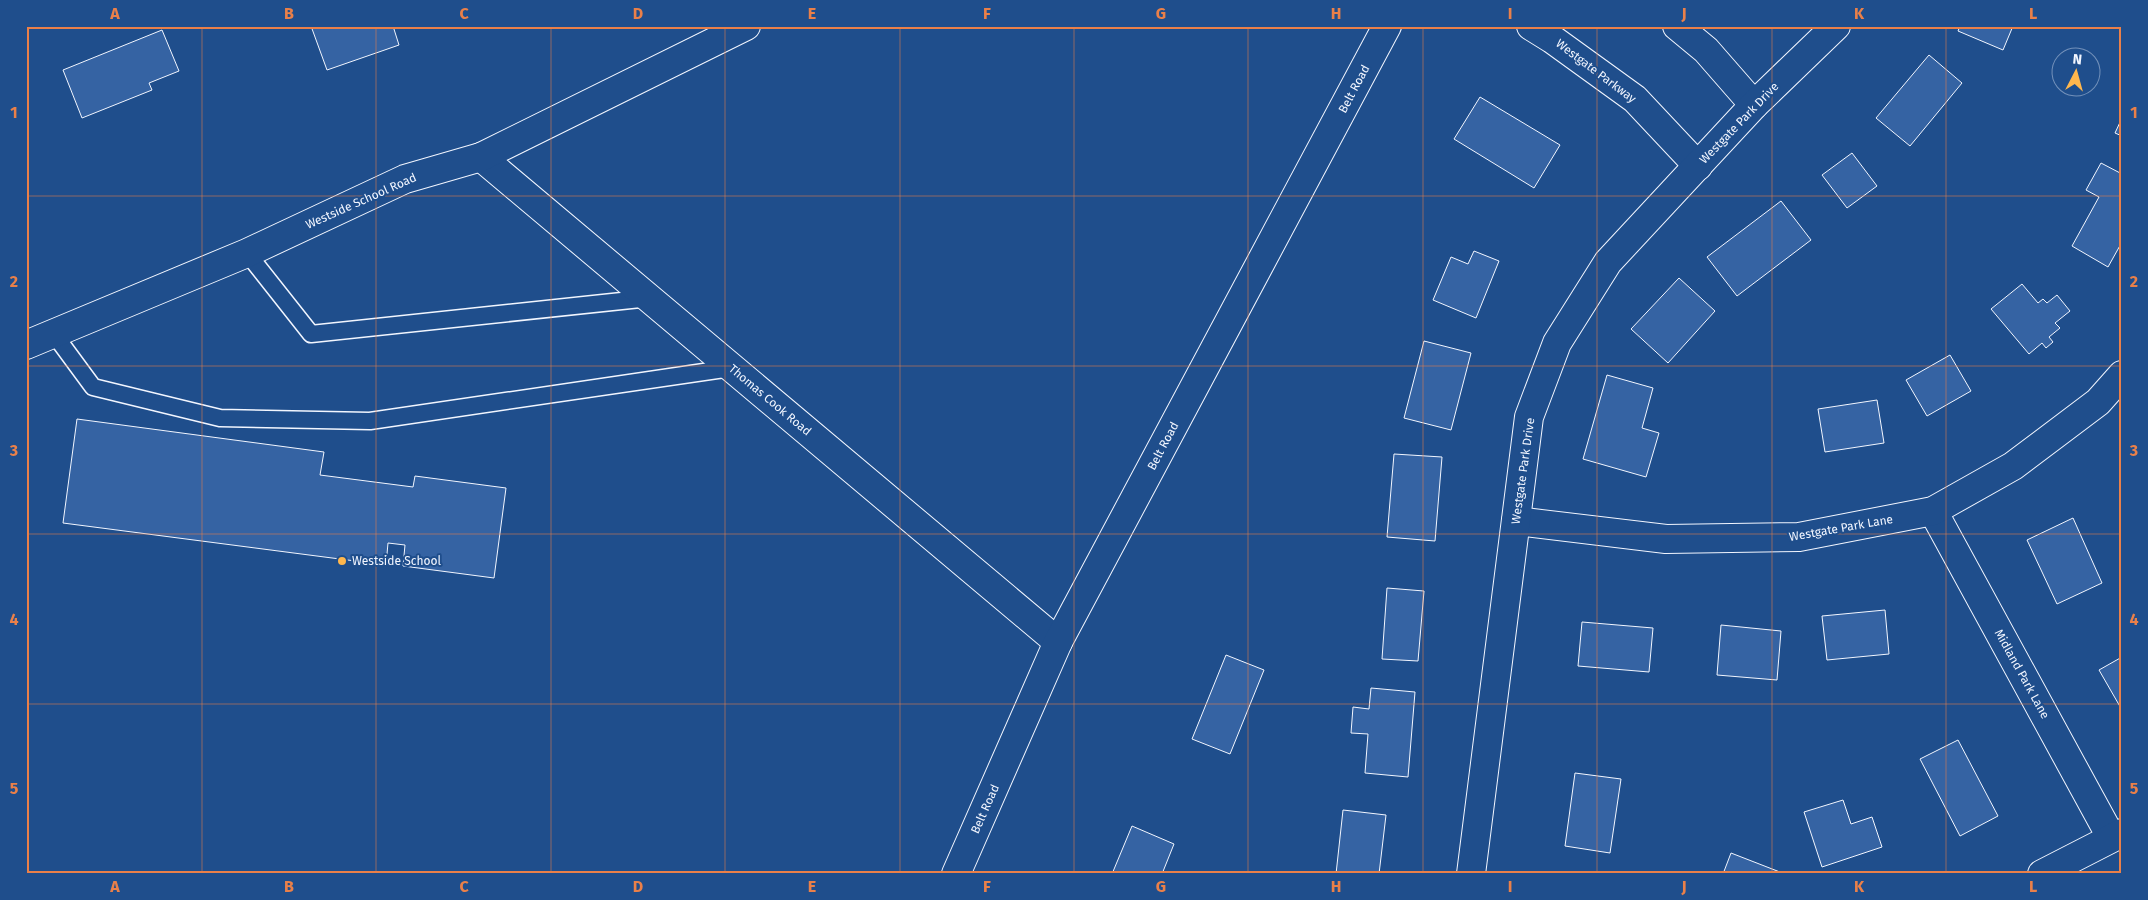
<svg xmlns="http://www.w3.org/2000/svg" width="2148" height="900" viewBox="0 0 2148 900" font-family="'Fira Sans',sans-serif">
<style>
.building{fill:#3563a3;stroke:#f2f6ff}
.lines{fill:none;stroke-linecap:round;stroke-linejoin:round}
.lane-casing{stroke:#f2f6ff;stroke-width:19}
.street-casing{stroke:#f2f6ff;stroke-width:30}
.secondary-casing{stroke:#f2f6ff;stroke-width:30}
.lane{stroke:#1f4e8c;stroke-width:16}
.street{stroke:#1f4e8c;stroke-width:28}
.secondary{stroke:#1f4e8c;stroke-width:28}
.grid{fill:none;stroke:#ea8049;stroke-width:1;stroke-opacity:0.55}
.poi-dot{fill:#ffb74d;stroke:#1f4e8c;stroke-width:2}
.labels{text-anchor:middle;dominant-baseline:central;stroke-width:4;stroke-linejoin:round;paint-order:stroke}
.street-label{font-size:12px;fill:#f2f6ff;stroke:#1f4e8c}
.poi-label{font-size:12px;fill:#f2f6ff;stroke:#1f4e8c;text-anchor:start}
.neatline{fill:none;stroke:#ea8049;stroke-width:2}
.grid-label{font-size:16px;text-anchor:middle;font-weight:bold;fill:#ea8049}
</style>
<rect width="100%" height="100%" fill="#1f4e8c"/>
<!-- building -->
<g class="building">
<path d="M311 26H393L399 45 327 70Z"/>
<path d="M1960 26H2013L2003 50 1958 31Z"/>
<path d="M162 30 179 71 149 83 152 90 82 118 63 70Z"/>
<path d="M1929 55 1962 83 1910 146 1876 118Z"/>
<path d="M1480 97 1560 145 1534 188 1454 139Z"/>
<path d="M2122 118V136L2115 133Z"/>
<path d="M1852 153 1877 186 1847 208 1822 175Z"/>
<path d="M2101 163 2122 174V242L2108 267 2072 246 2099 197 2086 190Z"/>
<path d="M1781 201 1811 240 1737 296 1707 257Z"/>
<path d="M1474 251 1499 261 1476 318 1433 300 1451 257 1468 264Z"/>
<path d="M1679 278 1715 311 1668 363 1631 329Z"/>
<path d="M2022 284 2038 303 2043 299 2047 303 2057 295 2070 311 2055 323 2060 328 2049 337 2053 342 2046 348 2042 343 2029 354 1991 309Z"/>
<path d="M1424 341 1471 353 1451 430 1404 418Z"/>
<path d="M1950 355 1971 391 1927 416 1906 380Z"/>
<path d="M1607 375 1653 388 1642 428 1659 433 1646 477 1583 459Z"/>
<path d="M1877 400 1884 443 1825 452 1818 409Z"/>
<path d="M77 419 324 452 320 475 413 487 415 476 506 488 494 578 403 566 405 545 388 543 386 565 63 523Z"/>
<path d="M1394 454 1442 457 1435 541 1387 537Z"/>
<path d="M2073 518 2102 583 2057 604 2027 540Z"/>
<path d="M1387 588 1424 591 1418 661 1382 659Z"/>
<path d="M1885 610 1889 654 1827 660 1822 616Z"/>
<path d="M1582 622 1653 628 1649 672 1578 666Z"/>
<path d="M1721 625 1781 631 1777 680 1717 675Z"/>
<path d="M1226 655 1264 670 1230 754 1192 739Z"/>
<path d="M2122 657V710L2099 670Z"/>
<path d="M1371 688 1415 692 1408 777 1365 773 1368 734 1351 733 1353 707 1369 709Z"/>
<path d="M1958 740 1998 816 1960 836 1920 759Z"/>
<path d="M1575 773 1621 779 1610 853 1565 846Z"/>
<path d="M1843 800 1851 824 1872 817 1882 847 1822 867 1804 812Z"/>
<path d="M1343 810 1386 815 1379 874H1336Z"/>
<path d="M1132 826 1174 844 1162 874H1112Z"/>
<path d="M1731 853 1785 874H1723Z"/>
</g>
<g class="lines">
<!-- lane casing -->
<g class="lane-casing">
<g id="lane">
<path d="M247 253 311 334 650 298"/>
<path d="M54 334 93 387 220 418 370 421 731 368"/>
</g>
</g>
<!-- street casing -->
<g class="street-casing">
<g id="street">
<path d="M1531 26 1552 39 1635 99 1698 166"/>
<path d="M1677 26 1706 50 1754 105"/>
<path d="M481 157 1058 642"/>
<path d="M26 345 247 253 405 179 481 157 746 26"/>
<path d="M1933 511 2111 837"/>
<path d="M1516 521 1666 539 1799 537 1933 511 2013 466 2098 402 2122 375"/>
<path d="M1471 874 1529 417 1557 343 1608 262 1754 105 1836 26"/>
<path d="M2042 874 2122 833"/>
</g>
</g>
<!-- secondary casing -->
<g class="secondary-casing">
<path id="secondary" d="M956 874 1058 642 1387 26"/>
</g>
<!-- lane -->
<use href="#lane" class="lane"/>
<!-- street -->
<use href="#street" class="street"/>
<!-- secondary -->
<use href="#secondary" class="secondary"/>
</g>
<!-- grid -->
<path class="grid" d="M202 26V874M376 26V874M551 26V874M725 26V874M900 26V874M1074 26V874M1248 26V874M1423 26V874M1597 26V874M1772 26V874M1946 26V874M26 196H2122M26 366H2122M26 534H2122M26 704H2122"/>
<!-- markers -->
<circle class="poi-dot" cx="342" cy="561" r="5"/>
<g class="labels">
<!-- street labels -->
<g class="street-label">
<text transform="translate(1596 71) rotate(37)">Westgate Parkway</text>
<text transform="translate(1354 89) rotate(-62)">Belt Road</text>
<text transform="translate(1739 123) rotate(-46)">Westgate Park Drive</text>
<text transform="translate(361 201) rotate(-24)">Westside School Road</text>
<text transform="translate(770 400) rotate(40)">Thomas Cook Road</text>
<text transform="translate(1163 446) rotate(-62)">Belt Road</text>
<text transform="translate(1523 471) rotate(-82)">Westgate Park Drive</text>
<text transform="translate(1841 528) rotate(-10)">Westgate Park Lane</text>
<text transform="translate(2022 674) rotate(61)">Midland Park Lane</text>
<text transform="translate(985 809) rotate(-66)">Belt Road</text>
</g>
<!-- poi labels -->
<g class="poi-label">
<text x="352" y="561">Westside School</text>
</g>
</g>
<!-- border -->
<rect width="2148" height="900" fill="none" stroke="#1f4e8c" stroke-width="55"/>
<!-- north arrow -->
<g transform="translate(2076 72) rotate(6)"><circle r="24" fill="#1f4e8c" stroke="#7391ba"/>
<path d="M0-4L9 19L0 12L-9 19Z" fill="#ffb74d"/>
<text y="-8" font-size="14" font-weight="bold" text-anchor="middle" fill="#f2f6ff">N</text>
</g>
<rect x="28" y="28" width="2092" height="844" class="neatline"/>
<g class="grid-label">
<text x="115" y="19">A</text>
<text x="289" y="19">B</text>
<text x="464" y="19">C</text>
<text x="638" y="19">D</text>
<text x="812" y="19">E</text>
<text x="987" y="19">F</text>
<text x="1161" y="19">G</text>
<text x="1336" y="19">H</text>
<text x="1510" y="19">I</text>
<text x="1684" y="19">J</text>
<text x="1859" y="19">K</text>
<text x="2033" y="19">L</text>
<text x="14" y="118">1</text>
<text x="2134" y="118">1</text>
<text x="14" y="287">2</text>
<text x="2134" y="287">2</text>
<text x="14" y="456">3</text>
<text x="2134" y="456">3</text>
<text x="14" y="625">4</text>
<text x="2134" y="625">4</text>
<text x="14" y="794">5</text>
<text x="2134" y="794">5</text>
<text x="115" y="892">A</text>
<text x="289" y="892">B</text>
<text x="464" y="892">C</text>
<text x="638" y="892">D</text>
<text x="812" y="892">E</text>
<text x="987" y="892">F</text>
<text x="1161" y="892">G</text>
<text x="1336" y="892">H</text>
<text x="1510" y="892">I</text>
<text x="1684" y="892">J</text>
<text x="1859" y="892">K</text>
<text x="2033" y="892">L</text>
</g>
</svg>
